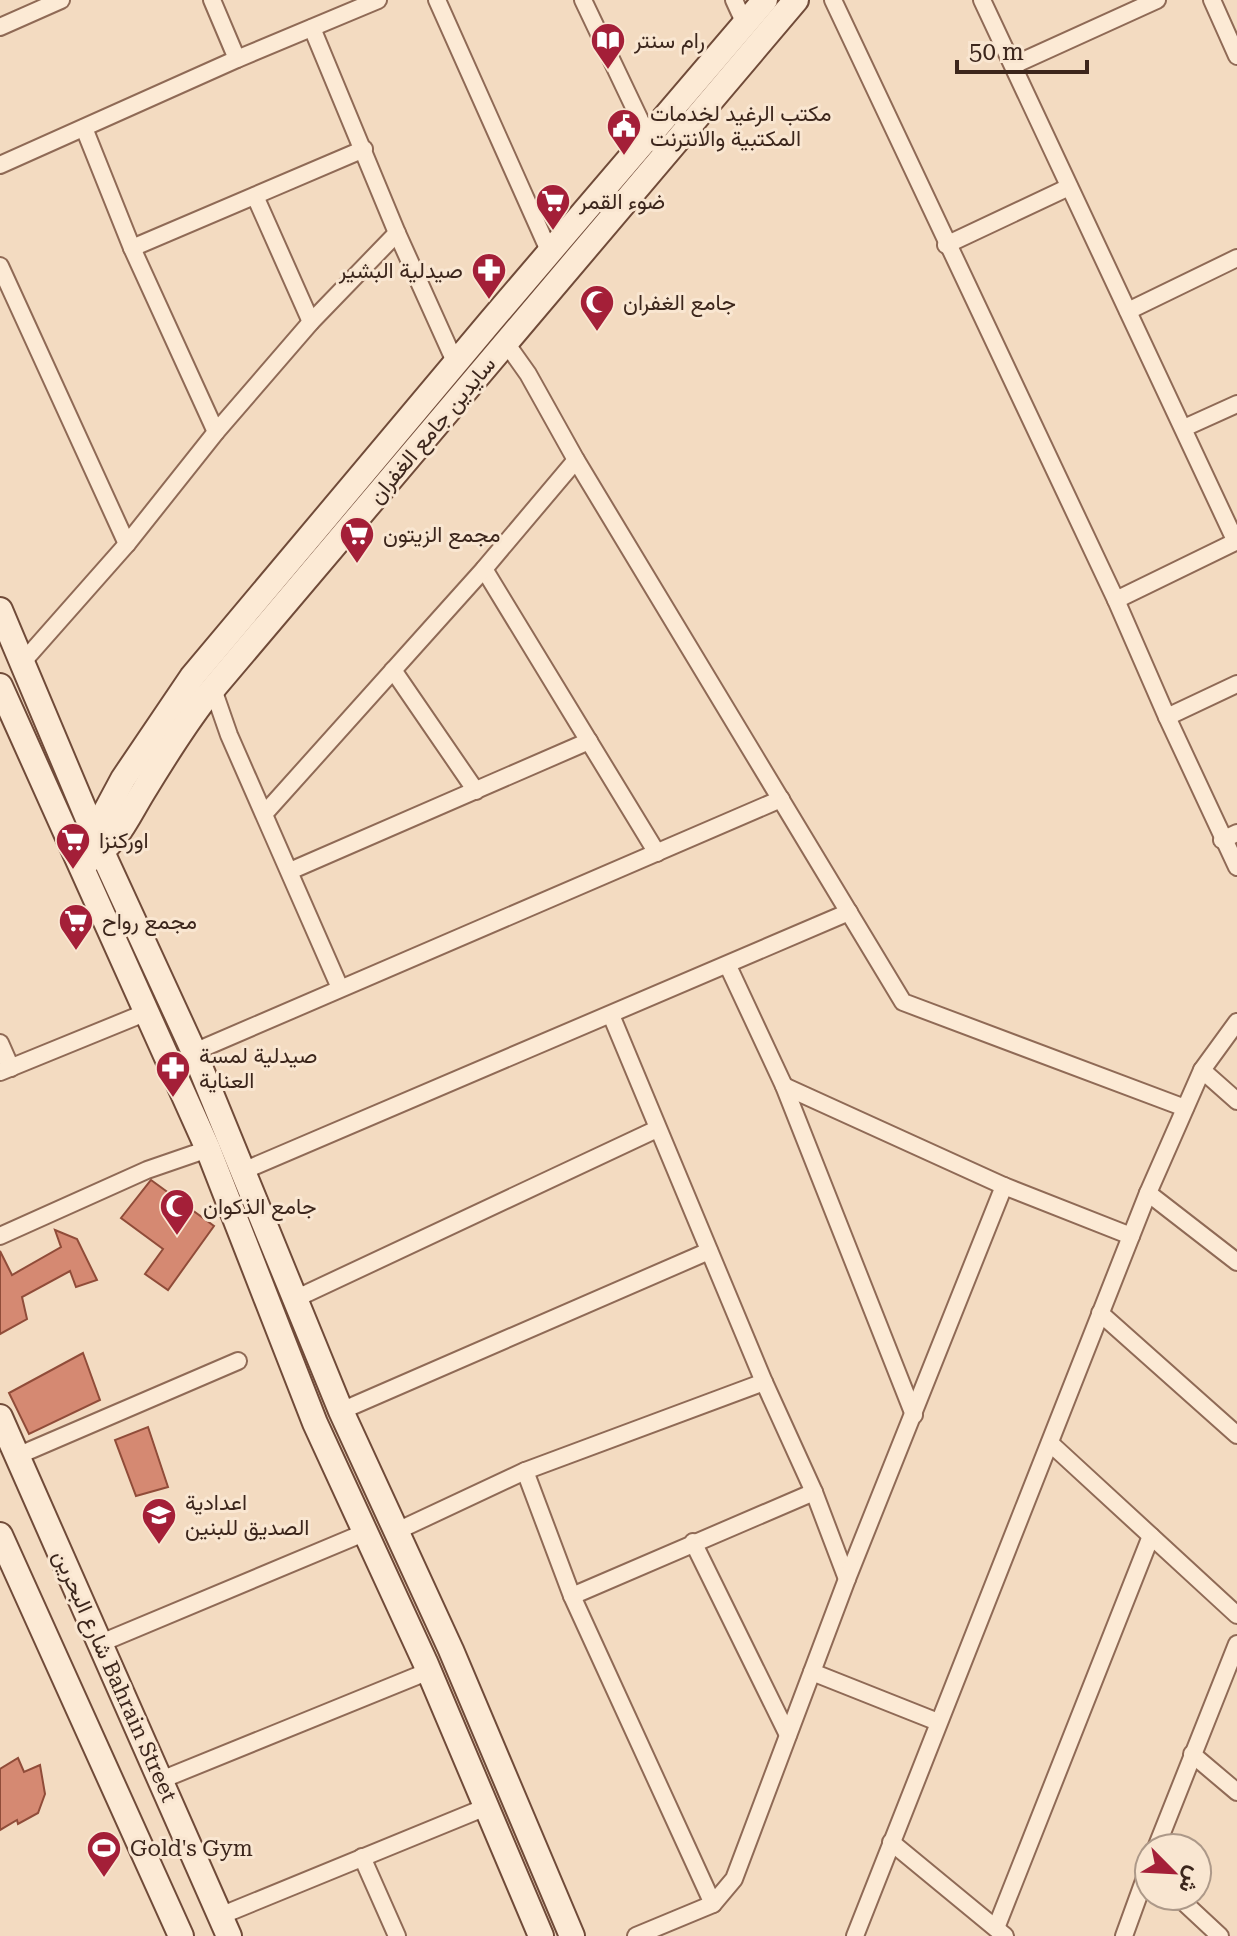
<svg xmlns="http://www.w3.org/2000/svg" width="1237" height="1936" viewBox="0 0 1237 1936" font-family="'Roboto Serif',Vazirmatn,serif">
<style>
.building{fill:#d58972;stroke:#904c39;stroke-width:2}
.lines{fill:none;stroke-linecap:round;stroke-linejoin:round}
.street-casing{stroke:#8f6a56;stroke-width:20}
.secondary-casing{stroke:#704b39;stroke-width:28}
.street{stroke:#fcead5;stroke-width:16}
.secondary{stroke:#fcead5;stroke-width:24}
.labels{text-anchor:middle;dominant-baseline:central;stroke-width:6;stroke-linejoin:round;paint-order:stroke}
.poi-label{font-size:22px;fill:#3c261c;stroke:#f9e6d1;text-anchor:start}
.street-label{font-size:22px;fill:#3c261c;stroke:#f9e6d1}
</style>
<rect width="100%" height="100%" fill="#f3dbc1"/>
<!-- building -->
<g class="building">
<path d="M151 1180 214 1226 168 1290 145 1274 163 1249 121 1218Z"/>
<path d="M55 1230 77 1239 97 1280 76 1287 70 1271 22 1297 27 1319 0 1334V1251L12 1275 61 1247Z"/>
<path d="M83 1353 100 1400 29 1434 9 1393Z"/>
<path d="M148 1427 168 1487 136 1496 115 1440Z"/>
<path d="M18 1758 24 1772 40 1765 45 1794 38 1813 18 1824 17 1820 0 1830V1769Z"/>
</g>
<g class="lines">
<!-- street casing -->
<g class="street-casing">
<g id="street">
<path d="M212 0 237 59"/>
<path d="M437 0 550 253"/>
<path d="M583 0 651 143"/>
<path d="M734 0 745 24"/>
<path d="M833 0 1116 600 1167 717 1237 867"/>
<path d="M982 0 1236 542"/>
<path d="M1212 0 1237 56"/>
<path d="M0 27 61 0"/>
<path d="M312 28 397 233 456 364"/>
<path d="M1014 65 1157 0"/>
<path d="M84 128 132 248 216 432"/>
<path d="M0 165 237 59 378 0"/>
<path d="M255 196 311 322"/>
<path d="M946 245 1069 187"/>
<path d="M132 248 364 149"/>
<path d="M0 266 127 544"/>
<path d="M1128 311 1237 258"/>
<path d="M506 343 528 374 576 460 903 1002 1185 1108"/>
<path d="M1184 428 1237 404"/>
<path d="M484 569 657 853"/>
<path d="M1116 600 1237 541"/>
<path d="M21 664 127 544 216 432 311 322 397 233"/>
<path d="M393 670 476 791"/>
<path d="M213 689 229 735 340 988"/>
<path d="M1167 717 1237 684"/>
<path d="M265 813 484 569 576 460"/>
<path d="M1222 840 1237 833"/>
<path d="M290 871 589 741"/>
<path d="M728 966 784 1086 914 1415"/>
<path d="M611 1015 764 1382 814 1492 847 1579"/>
<path d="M0 1043 11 1068"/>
<path d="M194 1052 781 799"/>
<path d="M1202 1070 1237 1101"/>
<path d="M0 1072 147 1012"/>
<path d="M784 1086 1004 1186 1131 1236"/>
<path d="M243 1171 849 912"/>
<path d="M1148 1193 1237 1262"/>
<path d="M0 1236 147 1170 208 1149"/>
<path d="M297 1298 657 1129"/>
<path d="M1100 1313 1237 1435"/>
<path d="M341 1411 709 1251"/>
<path d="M1050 1443 1237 1615"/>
<path d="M17 1456 238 1361"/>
<path d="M525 1471 572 1596 713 1904"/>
<path d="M397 1531 525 1471 764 1382"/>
<path d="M693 1542 788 1735"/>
<path d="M572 1596 814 1492"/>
<path d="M101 1643 366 1532"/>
<path d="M812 1672 938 1722"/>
<path d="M1192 1754 1237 1792"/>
<path d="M161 1780 429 1671"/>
<path d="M891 1842 1005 1936"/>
<path d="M1156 1848 1237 1644"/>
<path d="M362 1857 397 1936"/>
<path d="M1177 1896 1220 1936"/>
<path d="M220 1916 486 1807"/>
<path d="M996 1928 1151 1536"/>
<path d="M636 1936 713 1904 734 1879 847 1579 1004 1186"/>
<path d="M855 1936 1148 1193 1202 1070 1237 1022"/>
<path d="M1124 1936 1149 1867"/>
</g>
</g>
<!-- secondary casing -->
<g class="secondary-casing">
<g id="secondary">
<path d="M0 610 102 852 194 1052 341 1411 451 1650 572 1936"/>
<path d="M0 686 208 1149 315 1423 425 1662 541 1936"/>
<path d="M85 838 100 822 123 779 192 677 490 322 765 0"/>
<path d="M89 860C117 844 127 818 143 792 163 759 183 727 206 697L796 0"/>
<path d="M0 1417 229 1936"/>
<path d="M0 1535 181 1936"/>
</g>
</g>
<!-- street -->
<use href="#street" class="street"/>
<!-- secondary -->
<use href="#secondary" class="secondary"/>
</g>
<!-- icons -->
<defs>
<g id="library-pin" transform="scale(1.8)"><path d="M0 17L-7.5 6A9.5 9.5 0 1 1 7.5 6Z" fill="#a41f38" stroke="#f9e6d1"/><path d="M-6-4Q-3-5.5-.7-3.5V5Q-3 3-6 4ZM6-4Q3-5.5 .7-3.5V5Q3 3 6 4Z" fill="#fff"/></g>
<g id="civic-pin" transform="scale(1.8)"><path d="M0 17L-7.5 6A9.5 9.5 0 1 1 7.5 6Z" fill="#a41f38" stroke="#f9e6d1"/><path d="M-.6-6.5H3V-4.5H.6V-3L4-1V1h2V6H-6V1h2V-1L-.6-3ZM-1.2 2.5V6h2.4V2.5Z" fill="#fff"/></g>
<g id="supermarket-pin" transform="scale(1.8)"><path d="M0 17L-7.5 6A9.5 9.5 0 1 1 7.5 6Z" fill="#a41f38" stroke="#f9e6d1"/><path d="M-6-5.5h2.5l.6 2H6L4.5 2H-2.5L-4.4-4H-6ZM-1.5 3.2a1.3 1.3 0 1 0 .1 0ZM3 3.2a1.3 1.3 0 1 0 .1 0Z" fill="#fff"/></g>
<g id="pharmacy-pin" transform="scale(1.8)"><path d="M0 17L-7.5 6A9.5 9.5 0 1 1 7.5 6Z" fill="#a41f38" stroke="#f9e6d1"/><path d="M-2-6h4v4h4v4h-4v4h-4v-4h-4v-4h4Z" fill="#fff"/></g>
<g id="mosque-pin" transform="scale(1.8)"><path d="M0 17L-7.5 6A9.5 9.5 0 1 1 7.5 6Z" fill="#a41f38" stroke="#f9e6d1"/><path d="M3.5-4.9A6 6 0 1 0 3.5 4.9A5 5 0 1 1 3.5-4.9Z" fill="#fff"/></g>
<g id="school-pin" transform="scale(1.8)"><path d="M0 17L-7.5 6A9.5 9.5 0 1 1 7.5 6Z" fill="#a41f38" stroke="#f9e6d1"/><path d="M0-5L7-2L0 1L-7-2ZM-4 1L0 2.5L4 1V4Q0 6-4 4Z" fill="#fff"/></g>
<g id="stadium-pin" transform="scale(1.8)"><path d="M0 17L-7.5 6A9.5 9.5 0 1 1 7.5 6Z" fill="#a41f38" stroke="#f9e6d1"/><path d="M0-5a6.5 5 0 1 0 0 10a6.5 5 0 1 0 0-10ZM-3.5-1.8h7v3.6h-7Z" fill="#fff"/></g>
</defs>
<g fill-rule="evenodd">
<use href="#library-pin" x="608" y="40"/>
<use href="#civic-pin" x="624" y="126"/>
<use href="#supermarket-pin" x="553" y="201"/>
<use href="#pharmacy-pin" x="489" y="270"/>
<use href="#mosque-pin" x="597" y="302"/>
<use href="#supermarket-pin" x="357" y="534"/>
<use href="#supermarket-pin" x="73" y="840"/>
<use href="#supermarket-pin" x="76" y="921"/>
<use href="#pharmacy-pin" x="173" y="1068"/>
<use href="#mosque-pin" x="177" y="1206"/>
<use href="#school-pin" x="159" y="1515"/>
<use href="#stadium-pin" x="104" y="1848"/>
</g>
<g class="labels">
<!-- poi labels -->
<g class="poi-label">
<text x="634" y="40">رام سنتر</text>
<text x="650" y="113">مكتب الرغيد لخدمات<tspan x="650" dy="25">المكتبية والانترنت</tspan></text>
<text x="579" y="201">ضوء القمر</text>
<text x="463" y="270" text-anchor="end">صيدلية البشير</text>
<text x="623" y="302">جامع الغفران</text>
<text x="383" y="534">مجمع الزيتون</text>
<text x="99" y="840">اوركنزا</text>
<text x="102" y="921">مجمع رواح</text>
<text x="199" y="1055">صيدلية لمسة<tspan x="199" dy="25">العناية</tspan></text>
<text x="203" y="1206">جامع الذكوان</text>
<text x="185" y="1502">اعدادية<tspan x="185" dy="25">الصديق للبنين</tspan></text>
<text x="130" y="1848">Gold's Gym</text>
</g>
<!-- street labels -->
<g class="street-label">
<text transform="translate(432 430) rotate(-50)">سايدين جامع الغفران</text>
<text transform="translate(115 1676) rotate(66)">شارع البحرين Bahrain Street</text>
</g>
</g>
<!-- north arrow -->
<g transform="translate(1173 1872) rotate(114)"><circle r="38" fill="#f9e6d1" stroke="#ad9989" stroke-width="2"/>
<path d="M0-6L14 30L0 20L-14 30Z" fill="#a41f38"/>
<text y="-12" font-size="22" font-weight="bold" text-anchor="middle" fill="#3c261c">ش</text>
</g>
<!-- scale -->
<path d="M957 60v12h130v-12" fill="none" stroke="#3c261c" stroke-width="4"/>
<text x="969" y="60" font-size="24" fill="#3c261c" stroke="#f9e6d1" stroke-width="6" paint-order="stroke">50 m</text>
</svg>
